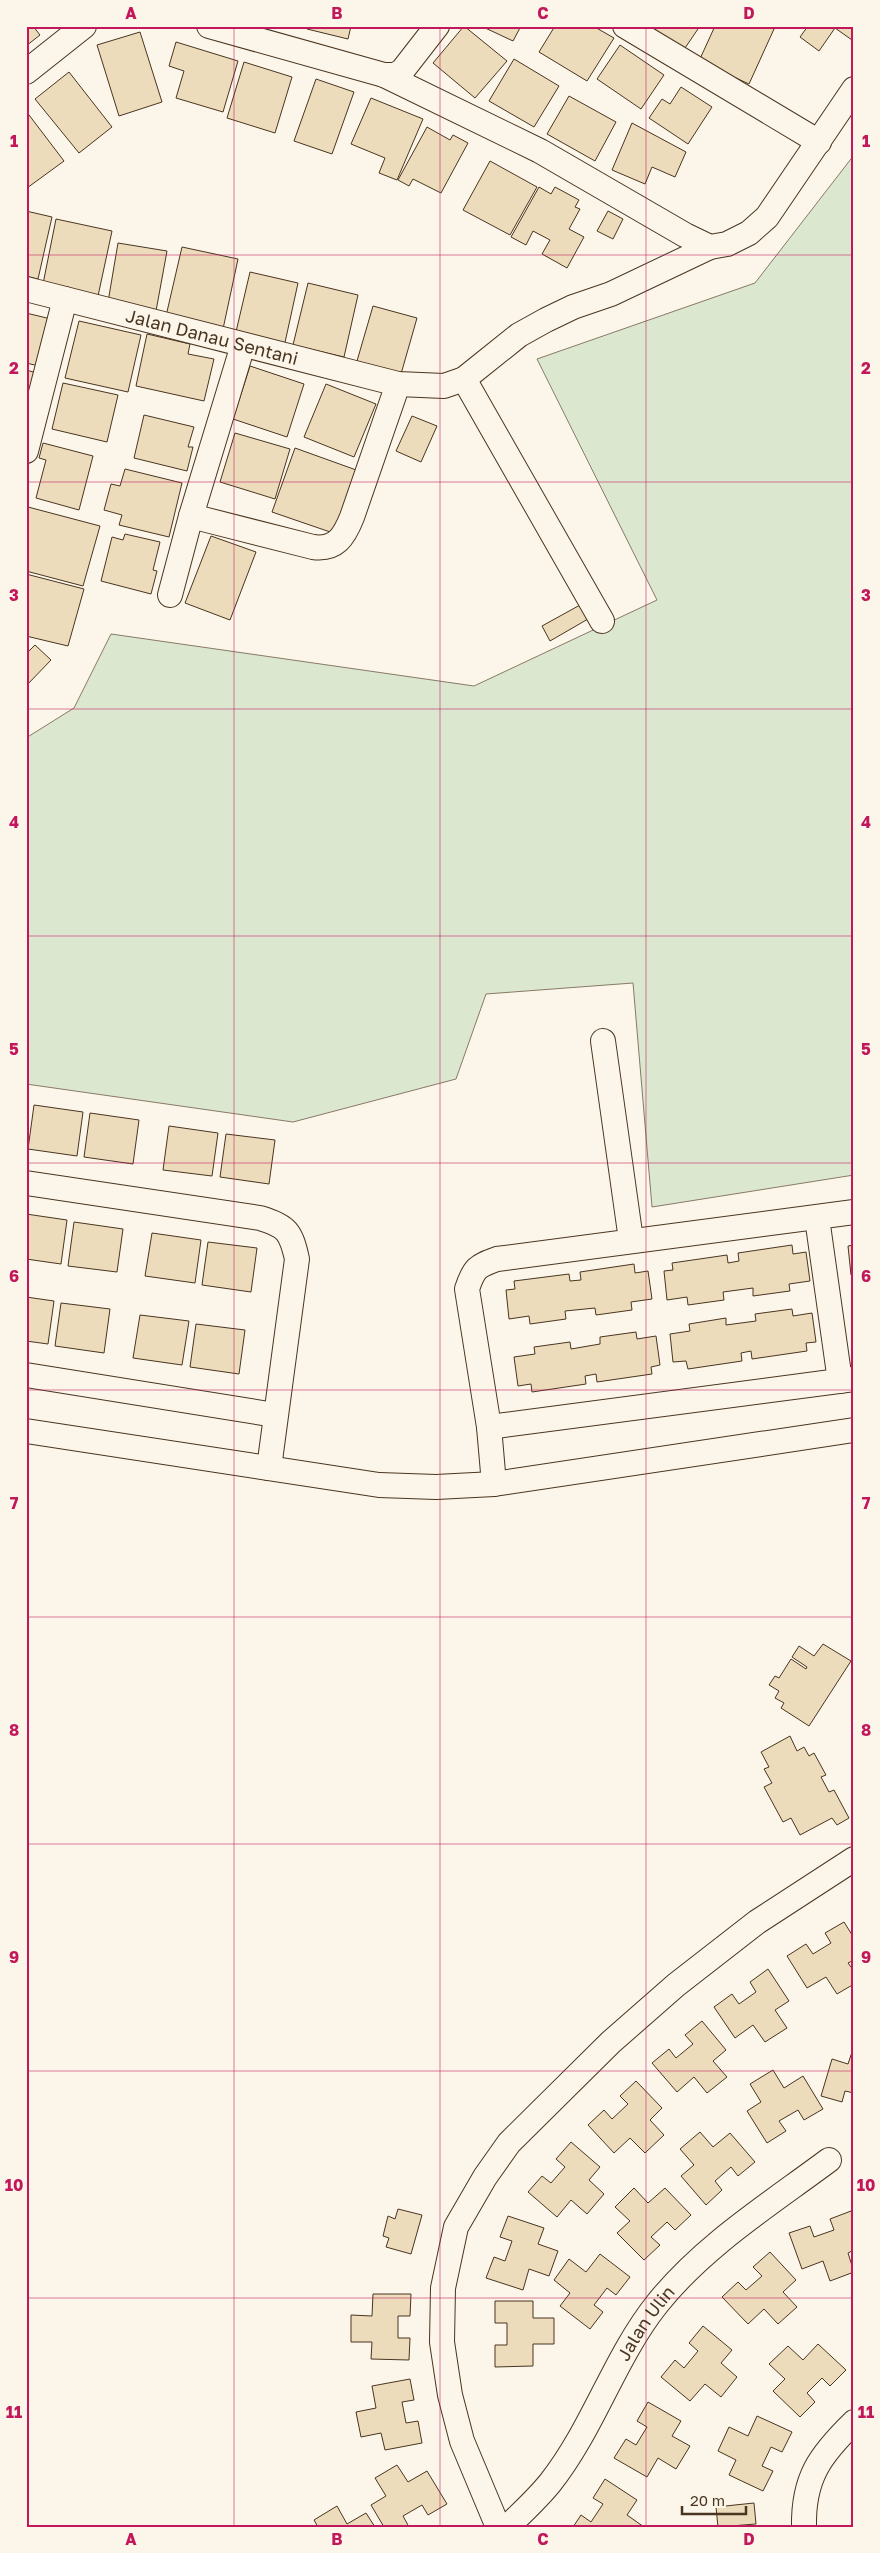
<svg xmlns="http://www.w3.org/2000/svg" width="880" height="2553" viewBox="0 0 880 2553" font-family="'Golos Text',sans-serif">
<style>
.green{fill:#dce7d0;stroke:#887966}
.building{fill:#ecdcbc;stroke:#4a3520}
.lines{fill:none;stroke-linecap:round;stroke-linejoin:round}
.minor-casing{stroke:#4a3520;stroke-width:26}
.minor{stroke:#fbf6e9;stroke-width:24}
.grid{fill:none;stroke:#c2185b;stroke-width:1;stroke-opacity:0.55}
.labels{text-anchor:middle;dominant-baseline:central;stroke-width:4;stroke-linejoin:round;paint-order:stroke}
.street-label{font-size:18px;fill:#4a3520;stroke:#fbf6e9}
.neatline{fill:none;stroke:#c2185b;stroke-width:2}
.grid-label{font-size:16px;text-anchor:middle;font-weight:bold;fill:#c2185b}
</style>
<rect width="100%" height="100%" fill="#fbf6e9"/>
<!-- green -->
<path class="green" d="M854 155V1175L652 1207 633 983 486 994 456 1079 293 1122 26 1084V738L74 708 111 634 474 686 657 600 537 359 755 283Z"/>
<!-- building -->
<g class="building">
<path d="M26 26H33L40 35 26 46Z"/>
<path d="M308 26H351L348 39 307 29Z"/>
<path d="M464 26 507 61 475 98 433 63Z"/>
<path d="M481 26H521L513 41Z"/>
<path d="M555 26H593L614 38 587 81 539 52Z"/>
<path d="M645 26H700L683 51Z"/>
<path d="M715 26H767L774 29 749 84 699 61Z"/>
<path d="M808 26H854V38L852 40 835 28 819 51 800 37Z"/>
<path d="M140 32 162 102 119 116 97 45Z"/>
<path d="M176 42 238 61 223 112 176 98 184 71 169 66Z"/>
<path d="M620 45 664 75 641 109 597 79Z"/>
<path d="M514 59 559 86 534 127 489 101Z"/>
<path d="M244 62 292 77 275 133 227 118Z"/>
<path d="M69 72 112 127 79 153 35 99Z"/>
<path d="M316 79 354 92 332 154 294 141Z"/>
<path d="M681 87 712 107 688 144 649 118 662 99 670 104Z"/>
<path d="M569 96 616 122 595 161 547 134Z"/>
<path d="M371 98 423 119 397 180 379 173 385 158 351 144Z"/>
<path d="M26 111 64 161 27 188 26 187Z"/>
<path d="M632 123 686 152 675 177 652 167 645 184 612 170Z"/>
<path d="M427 127 450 140 453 135 468 143 441 193 413 179 409 186 398 180Z"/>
<path d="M490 161 537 187 510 235 463 210Z"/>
<path d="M539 187 551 194 555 187 579 200 575 207 580 209 569 229 584 237 567 268 542 254 550 240 533 231 526 245 511 237Z"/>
<path d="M26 211 52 217 38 279 26 276Z"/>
<path d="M608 211 623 219 613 239 597 231Z"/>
<path d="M56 219 112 231 98 296 43 284Z"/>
<path d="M118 243 167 251 156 311 108 302Z"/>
<path d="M182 247 238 259 223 329 166 316Z"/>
<path d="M250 272 298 283 284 347 235 336Z"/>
<path d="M308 283 358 295 344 357 293 345Z"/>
<path d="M373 306 417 318 401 374 357 361Z"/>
<path d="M26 313 51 319 39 366 26 363Z"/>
<path d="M79 321 141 335 128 392 65 378Z"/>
<path d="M147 334 190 344 188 354 214 359 204 401 136 386Z"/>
<path d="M250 366 304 384 287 437 233 419Z"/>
<path d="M26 370 37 373 26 412Z"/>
<path d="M63 383 118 395 107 442 52 429Z"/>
<path d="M326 384 376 404 354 457 304 437Z"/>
<path d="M144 415 194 427 188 447H193L187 471 134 458Z"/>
<path d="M412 416 437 426 421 462 396 451Z"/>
<path d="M235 433 290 449 275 499 220 482Z"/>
<path d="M43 443 93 456 79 510 36 498 46 460 39 458Z"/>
<path d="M295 448 359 471 336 534 272 512Z"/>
<path d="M125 469 182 483 169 537 119 525 122 515 104 510 111 484 120 486Z"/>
<path d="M28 507 100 526 83 586 26 571Z"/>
<path d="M125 534 160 542 153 570 157 571 151 594 101 581 112 537 123 540Z"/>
<path d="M211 536 256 552 230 620 185 603Z"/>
<path d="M26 574 84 589 68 646 26 636Z"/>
<path d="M580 605 588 619 550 641 542 626Z"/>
<path d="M35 645 51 660 26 686V654Z"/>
<path d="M34 1105 83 1112 77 1156 28 1149Z"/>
<path d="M90 1113 139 1120 133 1164 84 1157Z"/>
<path d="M169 1126 218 1133 212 1176 163 1170Z"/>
<path d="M226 1134 275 1140 269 1184 220 1177Z"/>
<path d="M26 1214 67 1220 61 1264 26 1259Z"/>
<path d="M74 1222 123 1229 117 1272 68 1266Z"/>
<path d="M152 1233 201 1240 195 1283 145 1276Z"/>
<path d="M208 1242 257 1248 251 1292 202 1285Z"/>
<path d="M792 1245 793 1254 806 1252 810 1281 789 1284 790 1291 753 1296V1288L723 1292 724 1300 688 1305 687 1297 667 1300 664 1271 673 1270 672 1263 727 1255 728 1263 739 1261 738 1253Z"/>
<path d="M854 1245V1275H851L848 1246Z"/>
<path d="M634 1264 635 1273 648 1271 652 1299 631 1302 632 1310 596 1315 595 1308 565 1311 566 1319 530 1324 529 1316 509 1319 506 1290 515 1289 514 1281 569 1274 570 1281 581 1280 580 1272Z"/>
<path d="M26 1297 54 1301 48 1344 26 1341Z"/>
<path d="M61 1303 110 1309 104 1353 55 1346Z"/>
<path d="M792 1309 793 1316 812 1313 816 1342 806 1343 807 1351 752 1359 751 1351 741 1353 742 1361 688 1369 686 1361 673 1362 670 1334 690 1331 689 1324 726 1318V1325L756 1321 755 1314Z"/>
<path d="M140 1315 189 1321 182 1365 133 1358Z"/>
<path d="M196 1324 245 1330 239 1374 190 1367Z"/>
<path d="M636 1332 637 1339 656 1336 660 1365 651 1367 652 1374 597 1382 596 1374 585 1376 586 1384 532 1392 531 1384 518 1386 514 1357 535 1354 534 1347 570 1342 571 1349 600 1344V1337Z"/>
<path d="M823 1644 851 1661 809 1726 781 1708 784 1703 775 1698 779 1691 769 1685 775 1676 779 1678 791 1659 806 1669 807 1667 792 1657 799 1646 814 1656Z"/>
<path d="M790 1736 797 1751 804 1747 809 1756 814 1753 826 1775 821 1777 829 1792 834 1790 849 1818 837 1825 832 1818 800 1835 791 1818 783 1822 764 1787 772 1783 764 1769 769 1767 761 1752Z"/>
<path d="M844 1922 854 1938V1960L848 1963 854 1971V1984L837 1994 826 1977 807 1988 787 1956 806 1944 813 1954 831 1943 825 1933Z"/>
<path d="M768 1969 789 2001 775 2010 787 2028 765 2042 753 2025 735 2038 714 2007 732 1994 739 2004 756 1992 750 1982Z"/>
<path d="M702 2021 726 2050 713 2061 727 2077 707 2093 694 2077 677 2092 652 2063 669 2049 676 2058 693 2044 685 2035Z"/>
<path d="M854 2046V2093L845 2091 842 2102 821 2096 832 2059 848 2064Z"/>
<path d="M773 2070 784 2088 803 2076 823 2109 804 2120 798 2110 779 2121 786 2131 767 2143 747 2111 761 2102 750 2084Z"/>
<path d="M636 2081 662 2108 650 2120 664 2135 645 2153 630 2138 614 2153 588 2125 604 2110 612 2119 628 2104 620 2096Z"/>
<path d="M700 2132 713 2147 730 2133 755 2162 738 2176 731 2167 715 2181 722 2190 706 2205 681 2176 694 2165 680 2149Z"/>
<path d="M571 2142 600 2167 589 2180 604 2194 587 2214 571 2200 557 2217 528 2192 542 2176 551 2183 565 2167 556 2159Z"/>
<path d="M634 2188 648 2203 665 2188 691 2215 675 2230 667 2222 651 2237 660 2245 644 2260 617 2233 630 2221 615 2207Z"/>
<path d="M398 2209 422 2215 411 2254 386 2247 389 2238 383 2236 388 2216 395 2219Z"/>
<path d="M851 2211 854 2219V2250L848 2253 854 2272 830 2281 823 2261 802 2269 789 2233 810 2226 814 2237 834 2230 830 2219Z"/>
<path d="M508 2216 544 2228 538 2244 558 2251 549 2276 529 2269 523 2290 486 2278 494 2257 505 2261 512 2241 500 2237Z"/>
<path d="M770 2252 796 2280 783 2292 797 2307 778 2324 764 2309 748 2324 722 2297 738 2282 746 2290 762 2276 753 2267Z"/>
<path d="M600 2254 630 2277 616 2295 607 2288 594 2305 603 2312 590 2329 560 2306 570 2293 554 2280 569 2259 586 2272Z"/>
<path d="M373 2294H411L410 2316H398V2338H410L409 2360 371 2359 372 2342H351V2315L372 2316Z"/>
<path d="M495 2301H533V2318H554V2344H533V2366L495 2367V2345H507V2323H495Z"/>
<path d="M703 2326 732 2350 721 2363 737 2377 721 2397 705 2384 690 2401 661 2377 675 2360 684 2368 698 2351 689 2343Z"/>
<path d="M818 2344 846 2370 830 2386 822 2378 807 2393 815 2402 800 2417 773 2391 785 2379 769 2364 788 2346 803 2360Z"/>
<path d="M410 2379 414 2400 402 2402 406 2423 418 2421 422 2443 385 2450 381 2433 361 2437 356 2412 376 2408 372 2386Z"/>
<path d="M648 2402 681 2421 672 2436 690 2446 676 2469 658 2458 647 2477 614 2458 626 2439 636 2445 647 2427 637 2421Z"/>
<path d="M757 2416 792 2432 782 2452 771 2447 762 2466 773 2471 763 2491 729 2475 736 2460 718 2451 729 2427 748 2436Z"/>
<path d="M397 2465 408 2482 427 2471 447 2504 428 2515 422 2505 403 2516 409 2527H384L371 2505 386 2496 375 2478Z"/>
<path d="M605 2479 637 2500 627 2515 644 2527H573L581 2515 591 2522 603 2504 593 2498Z"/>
<path d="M754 2503 756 2524 718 2527 716 2507Z"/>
<path d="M337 2506 347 2524 366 2513 375 2527H318L314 2520Z"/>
</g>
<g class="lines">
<!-- minor casing -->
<g class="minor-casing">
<g id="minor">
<path d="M209 26 384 75 540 151 685 235 710 247 727 244 749 233 767 217 854 89"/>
<path d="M625 26 819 142"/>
<path d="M26 72 84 26"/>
<path d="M384 75H395L402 71 437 26"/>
<path id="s1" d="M26 289 398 384 444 386 464 379 519 335 546 320 573 307 611 294 710 247"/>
<path d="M464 379 602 621"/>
<path d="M26 451 65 299"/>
<path d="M191 516 313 547C336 550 344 537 352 517L398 384"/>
<path d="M170 595 191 516 243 345"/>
<path d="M603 1041 631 1240"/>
<path d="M26 1183 260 1218C287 1226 291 1232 297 1259L269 1468"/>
<path d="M817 1218 840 1381"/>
<path d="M26 1375 275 1415"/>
<path d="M489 1427 854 1379"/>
<path d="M26 1431 379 1485 436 1487 494 1484 854 1430"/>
<path d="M494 1484 489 1427 467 1289C474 1268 477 1266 497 1259L854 1212"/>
<path d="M498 2527 462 2441 450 2395 442 2342 443 2288 456 2227 485 2177 509 2143 611 2042 676 1985 757 1922 854 1859"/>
<path id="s2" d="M507 2527C522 2513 537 2499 550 2483 593 2429 614 2358 657 2304 703 2246 770 2204 829 2160"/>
<path d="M804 2527C803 2478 820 2455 854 2422"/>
</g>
</g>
<!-- minor -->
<use href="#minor" class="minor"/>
</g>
<!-- grid -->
<path class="grid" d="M234 26V2527M440 26V2527M646 26V2527M26 255H854M26 482H854M26 709H854M26 936H854M26 1163H854M26 1390H854M26 1617H854M26 1844H854M26 2071H854M26 2298H854"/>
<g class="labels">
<!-- street labels -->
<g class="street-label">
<text stroke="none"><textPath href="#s1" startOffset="192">Jalan Danau Sentani</textPath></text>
<text stroke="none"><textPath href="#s2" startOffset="248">Jalan Ulin</textPath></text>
</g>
</g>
<!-- border -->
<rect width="880" height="2553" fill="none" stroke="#fbf6e9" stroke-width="55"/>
<!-- scale -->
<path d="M682 2506v8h64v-8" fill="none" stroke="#4a3520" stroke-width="2.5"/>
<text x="690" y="2506" font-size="15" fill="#4a3520" stroke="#fbf6e9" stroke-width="4" paint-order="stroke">20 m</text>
<rect x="28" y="28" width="824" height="2498" class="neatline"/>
<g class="grid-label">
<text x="131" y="19">A</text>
<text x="337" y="19">B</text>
<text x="543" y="19">C</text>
<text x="749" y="19">D</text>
<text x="14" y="147">1</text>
<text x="866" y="147">1</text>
<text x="14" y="374">2</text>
<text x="866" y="374">2</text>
<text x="14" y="601">3</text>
<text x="866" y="601">3</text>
<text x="14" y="828">4</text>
<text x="866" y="828">4</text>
<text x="14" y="1055">5</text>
<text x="866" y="1055">5</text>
<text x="14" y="1282">6</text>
<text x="866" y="1282">6</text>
<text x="14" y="1509">7</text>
<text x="866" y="1509">7</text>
<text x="14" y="1736">8</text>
<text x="866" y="1736">8</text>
<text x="14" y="1963">9</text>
<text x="866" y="1963">9</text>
<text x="14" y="2191">10</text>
<text x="866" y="2191">10</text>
<text x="14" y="2418">11</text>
<text x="866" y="2418">11</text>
<text x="131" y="2545">A</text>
<text x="337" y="2545">B</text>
<text x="543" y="2545">C</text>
<text x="749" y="2545">D</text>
</g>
</svg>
